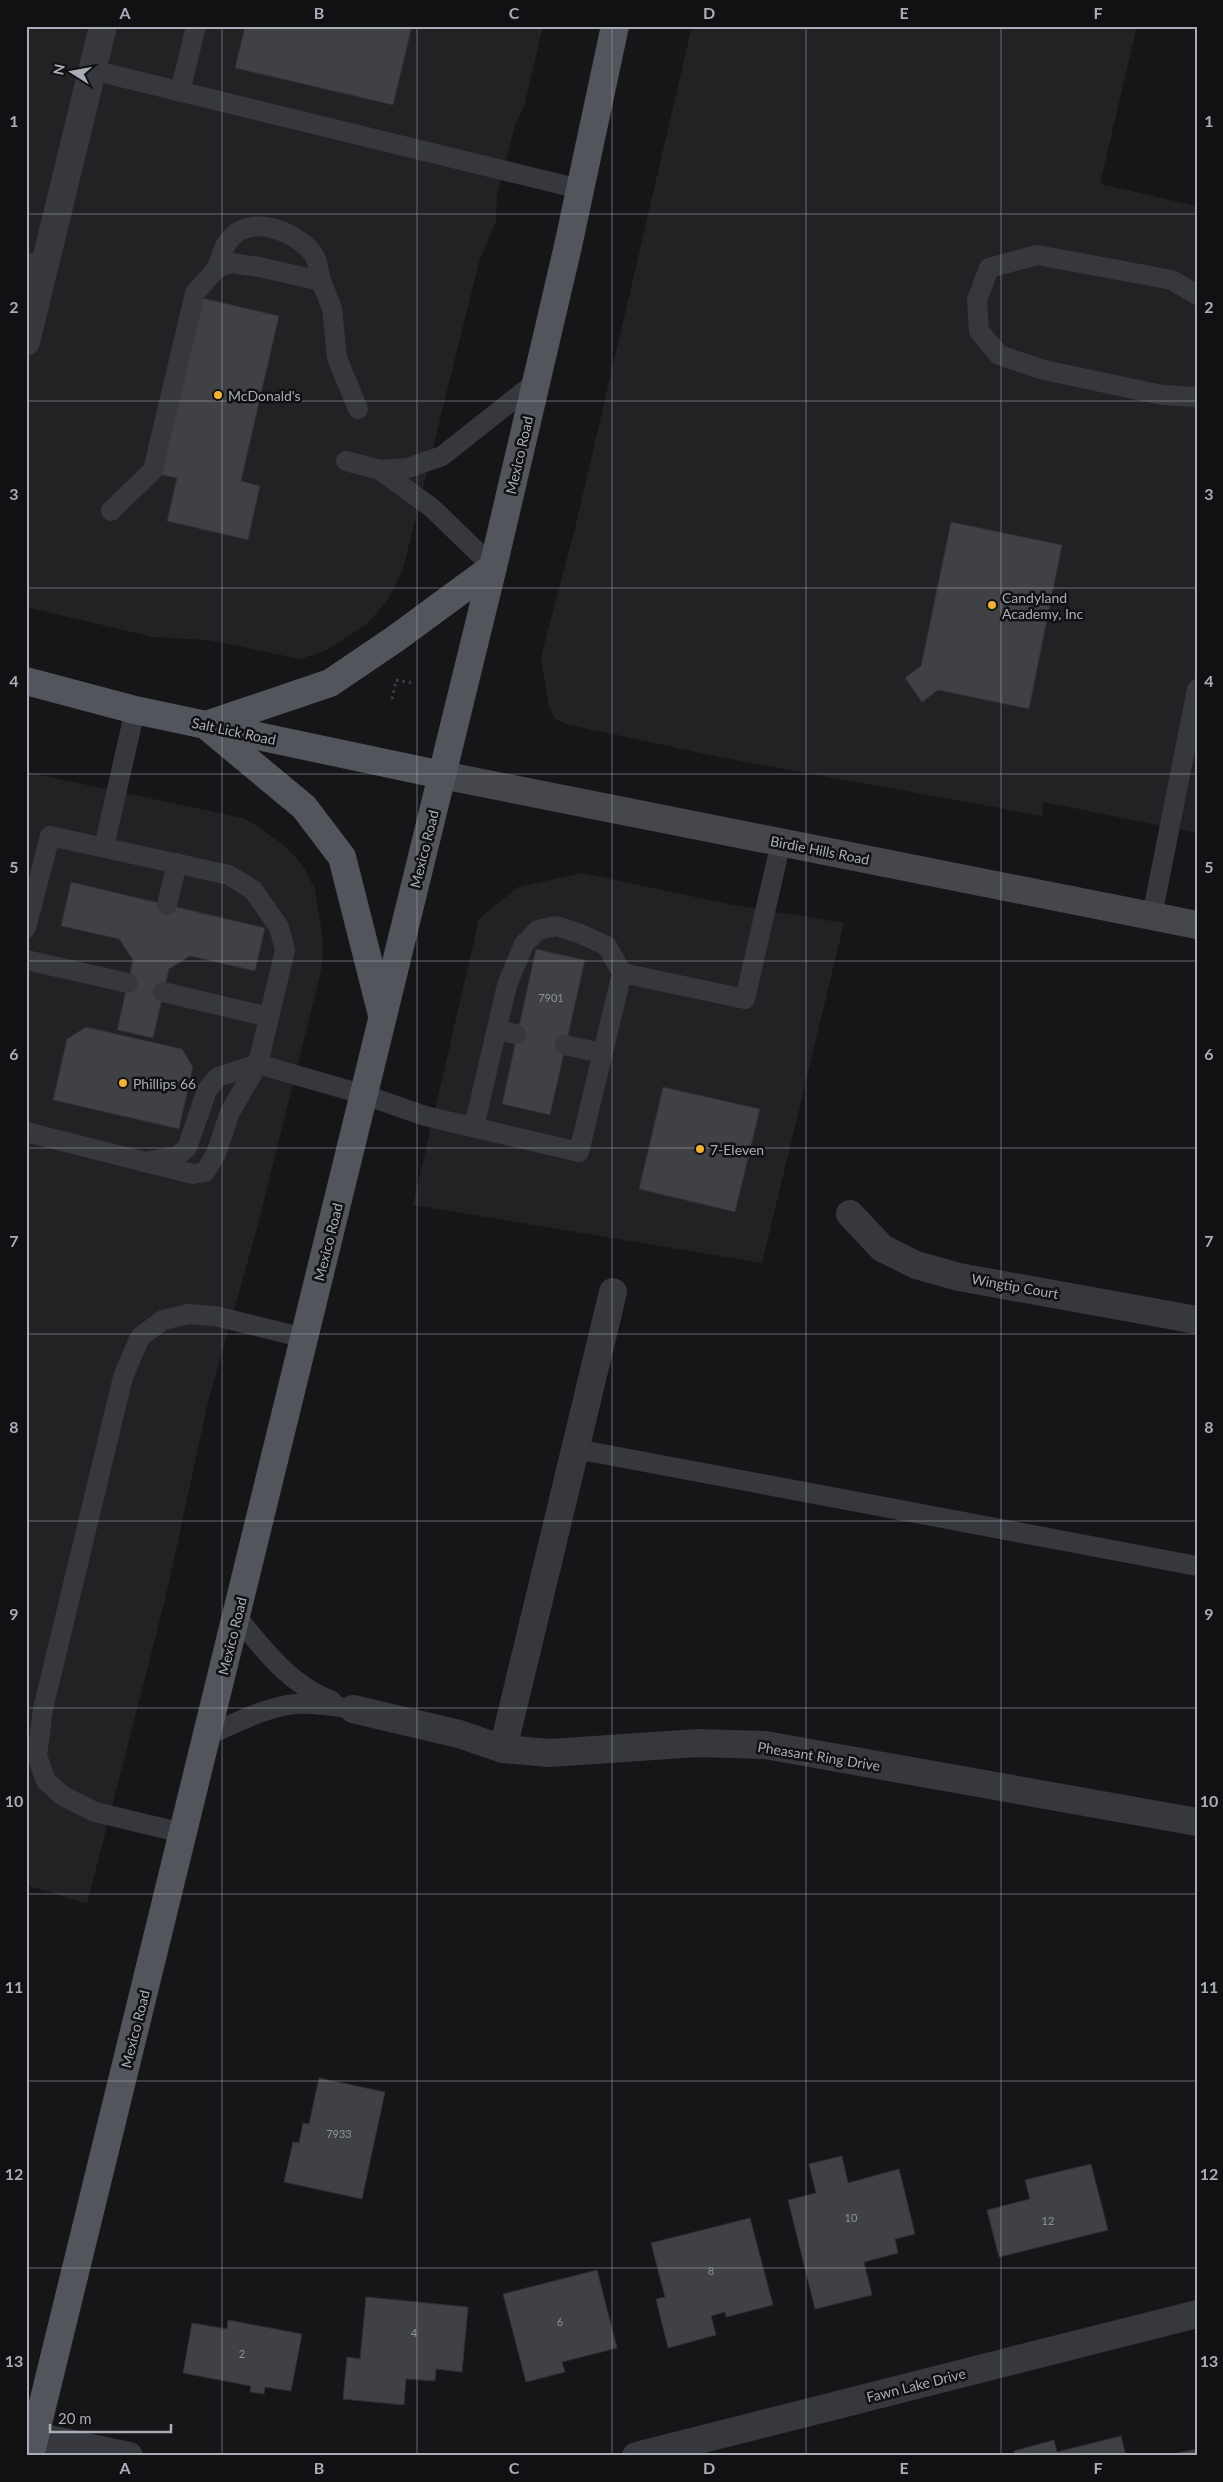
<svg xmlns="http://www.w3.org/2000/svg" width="1223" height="2482" viewBox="0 0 1223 2482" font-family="Lato,sans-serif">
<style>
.built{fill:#222225}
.building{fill:#404145;stroke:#303034}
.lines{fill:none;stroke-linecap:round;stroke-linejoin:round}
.path{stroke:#3d3f44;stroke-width:3;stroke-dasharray:2.5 4;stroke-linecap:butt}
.lane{stroke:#37383d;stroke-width:20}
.street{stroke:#37383d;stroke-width:28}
.secondary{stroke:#45474d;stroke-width:28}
.primary{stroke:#53555c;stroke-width:28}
.grid{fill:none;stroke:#a8adb8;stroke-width:1;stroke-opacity:0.55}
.poi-dot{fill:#f2b134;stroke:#111113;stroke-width:2}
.labels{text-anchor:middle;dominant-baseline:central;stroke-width:5;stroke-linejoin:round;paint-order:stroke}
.number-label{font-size:11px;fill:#8e929b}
.poi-label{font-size:14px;fill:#a8adb8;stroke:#111113;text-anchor:start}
.street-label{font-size:14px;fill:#a8adb8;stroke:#111113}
.neatline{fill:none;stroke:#a8adb8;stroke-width:2}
.grid-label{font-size:16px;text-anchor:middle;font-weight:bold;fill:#a8adb8}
</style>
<rect width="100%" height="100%" fill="#161618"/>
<!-- built -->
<g class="built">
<path d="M26 26H543L524 107 515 125 497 195 496 221 479 262 403 569 387 601 367 624 325 651 300 659 208 640 153 637 26 607Z"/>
<path d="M692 26H1137L1100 184 1197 206V833L1044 802 1042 816 719 757 566 724 554 718 549 706 541 660 544 645 575 528Z"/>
<path d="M26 772 243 818 259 827 286 847 303 866 315 889 323 940 322 967 257 1228 208 1402 166 1596 87 1904 26 1885Z"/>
<path d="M582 873 728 904 844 923 762 1263 413 1205 479 919 518 887Z"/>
</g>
<!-- building -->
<g class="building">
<path d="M245 26H412L393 105 235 68Z"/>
<path d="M198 297 279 316 241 481 260 486 248 540 167 521 177 478 157 474Z"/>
<path d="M951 522 1062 545 1029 709 938 690 922 702 905 678 921 666Z"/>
<path d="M71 882 265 928 255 971 190 956 169 969 153 1038 117 1030 133 960 119 939 61 926Z"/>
<path d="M536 949 585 960 550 1115 502 1104Z"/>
<path d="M86 1027 182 1049 193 1067 179 1129 53 1100 67 1039Z"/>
<path d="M663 1087 760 1109 735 1212 639 1189Z"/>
<path d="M319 2078 385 2092 362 2199 284 2182 293 2142 299 2143 303 2123 309 2124Z"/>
<path d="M842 2156 848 2183 899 2169 915 2234 895 2239 898 2253 864 2262 872 2295 815 2309 788 2200 816 2193 809 2164Z"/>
<path d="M1091 2164 1108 2230 999 2257 987 2210 1030 2199 1025 2180Z"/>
<path d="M750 2218 773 2305 726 2317 725 2312 711 2316 716 2335 668 2348 656 2299 665 2297 651 2243Z"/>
<path d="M597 2270 617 2348 562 2362 565 2372 526 2382 503 2294Z"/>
<path d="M366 2297 468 2307 462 2372 436 2369 435 2381 406 2379 404 2405 343 2399 347 2357 360 2359Z"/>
<path d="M228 2320 302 2334 291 2391 265 2387 264 2394 250 2392 251 2386 183 2373 192 2323 227 2329Z"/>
<path d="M1121 2436 1126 2456H1015L1014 2451 1054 2440 1057 2452Z"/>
<path d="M1197 2449V2456H1172V2454Z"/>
</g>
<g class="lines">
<!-- path -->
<path class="path" d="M392 699 396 680 411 683"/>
<!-- lane -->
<g class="lane">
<path d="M92 70 580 189"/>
<path d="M180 92 196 26"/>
<path d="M26 262 45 266"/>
<path d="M217 268C220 260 222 250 227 243 246 212 293 230 312 252 318 259 319 273 321 281"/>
<path d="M1197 295 1172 280 1037 255 989 268 977 300 979 331 999 355 1044 370 1162 395 1197 397"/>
<path d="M346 461 380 470 408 468 442 456 537 381"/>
<path d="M380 470 432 508 493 567"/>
<path d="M111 511 153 470 195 293 217 268 231 263 259 267 321 281 332 308 337 358 358 409"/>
<path d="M104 847 135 710"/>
<path d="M167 905 177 863"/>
<path d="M1152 916 1197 689"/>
<path d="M26 928 50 836 229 875 253 890 279 927 285 950 258 1064 230 1112 216 1154 205 1172 193 1174 26 1132"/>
<path d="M26 960 128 983"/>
<path d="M163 992 269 1017"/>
<path d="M497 1030 516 1034"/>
<path d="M565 1045 602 1053"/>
<path d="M474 1127 507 985 524 944 538 930 556 926 581 934 607 946 622 973"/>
<path d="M144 1162 177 1156 187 1148 207 1090 218 1077 258 1064 365 1095 425 1116 579 1152 622 973 745 999 781 842"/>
<path d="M576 1449 1197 1566"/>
<path d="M237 1617C265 1651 290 1685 332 1701"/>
<path d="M207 1735C235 1724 265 1707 295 1704 315 1703 334 1706 353 1709"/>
<path d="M183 1833 95 1812 63 1796 46 1781 37 1756 43 1709 123 1377 140 1337 163 1320 188 1314 215 1316 305 1338"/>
</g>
<!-- street -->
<g class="street">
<path d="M26 342 103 26"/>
<path d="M850 1214 882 1248 916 1265 959 1277 1197 1320"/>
<path d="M353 1709 459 1734 503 1749 550 1753 698 1743 765 1745 1197 1822"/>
<path d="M503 1749 613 1292"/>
<path d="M35 2436 129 2456"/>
<path d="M636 2456 1197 2314"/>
</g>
<!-- secondary -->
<path class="secondary" d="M442 775 1197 925"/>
<!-- primary -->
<g class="primary">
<path d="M26 681 135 710 442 775"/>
<path d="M206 725 330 683 395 639 493 567"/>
<path d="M209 728 304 807 342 857 382 1015"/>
<path d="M30 2456 493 567 568 246 615 26"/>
</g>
</g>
<!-- grid -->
<path class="grid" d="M222 26V2456M417 26V2456M612 26V2456M806 26V2456M1001 26V2456M26 214H1197M26 401H1197M26 588H1197M26 774H1197M26 961H1197M26 1148H1197M26 1334H1197M26 1521H1197M26 1708H1197M26 1894H1197M26 2081H1197M26 2268H1197"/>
<!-- markers -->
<g class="poi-dot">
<circle cx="218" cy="395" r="5"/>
<circle cx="992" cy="605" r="5"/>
<circle cx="123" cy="1083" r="5"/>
<circle cx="700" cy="1149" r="5"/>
</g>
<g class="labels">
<!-- number labels -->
<g class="number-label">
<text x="551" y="997">7901</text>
<text x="339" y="2133">7933</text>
<text x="851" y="2217">10</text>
<text x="1048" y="2220">12</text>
<text x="711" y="2270">8</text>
<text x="560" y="2321">6</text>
<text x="414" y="2332">4</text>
<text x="242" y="2353">2</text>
</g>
<!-- poi labels -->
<g class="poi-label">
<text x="228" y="395">McDonald's</text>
<text x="1002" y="597">Candyland<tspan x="1002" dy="16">Academy, Inc</tspan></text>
<text x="133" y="1083">Phillips 66</text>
<text x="710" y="1149">7-Eleven</text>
</g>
<!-- street labels -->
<g class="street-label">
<text transform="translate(519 455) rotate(-77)">Mexico Road</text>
<text transform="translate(234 731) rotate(12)">Salt Lick Road</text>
<text transform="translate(424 849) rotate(-76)">Mexico Road</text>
<text transform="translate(820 850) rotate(11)">Birdie Hills Road</text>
<text transform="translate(328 1242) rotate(-76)">Mexico Road</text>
<text transform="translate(1015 1286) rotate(10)">Wingtip Court</text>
<text transform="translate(232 1636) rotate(-76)">Mexico Road</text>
<text transform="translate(819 1756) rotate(9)">Pheasant Ring Drive</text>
<text transform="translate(135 2029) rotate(-76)">Mexico Road</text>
<text transform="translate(916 2385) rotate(-14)">Fawn Lake Drive</text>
</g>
</g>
<!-- border -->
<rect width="1223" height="2482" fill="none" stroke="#111113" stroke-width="55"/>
<!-- north arrow -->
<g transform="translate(72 72) rotate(281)" stroke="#111113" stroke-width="4" paint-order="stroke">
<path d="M0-4L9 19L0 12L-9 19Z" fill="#a8adb8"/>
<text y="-8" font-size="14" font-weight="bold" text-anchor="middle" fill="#a8adb8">N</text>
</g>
<!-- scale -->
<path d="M50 2424v8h121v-8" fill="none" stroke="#a8adb8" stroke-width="2.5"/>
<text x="58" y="2424" font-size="15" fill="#a8adb8" stroke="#111113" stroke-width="4" paint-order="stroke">20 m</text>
<rect x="28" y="28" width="1168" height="2426" class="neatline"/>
<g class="grid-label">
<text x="125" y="19">A</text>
<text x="319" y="19">B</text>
<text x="514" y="19">C</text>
<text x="709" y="19">D</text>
<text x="904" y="19">E</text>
<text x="1098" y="19">F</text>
<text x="14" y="127">1</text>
<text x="1209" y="127">1</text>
<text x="14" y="313">2</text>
<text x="1209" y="313">2</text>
<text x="14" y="500">3</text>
<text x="1209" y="500">3</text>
<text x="14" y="687">4</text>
<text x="1209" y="687">4</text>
<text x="14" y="873">5</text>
<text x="1209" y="873">5</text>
<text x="14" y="1060">6</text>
<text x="1209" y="1060">6</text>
<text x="14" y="1247">7</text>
<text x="1209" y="1247">7</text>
<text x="14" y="1433">8</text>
<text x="1209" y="1433">8</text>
<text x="14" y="1620">9</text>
<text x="1209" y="1620">9</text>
<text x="14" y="1807">10</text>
<text x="1209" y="1807">10</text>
<text x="14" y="1993">11</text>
<text x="1209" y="1993">11</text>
<text x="14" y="2180">12</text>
<text x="1209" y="2180">12</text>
<text x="14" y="2367">13</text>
<text x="1209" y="2367">13</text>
<text x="125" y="2474">A</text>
<text x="319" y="2474">B</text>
<text x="514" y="2474">C</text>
<text x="709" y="2474">D</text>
<text x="904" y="2474">E</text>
<text x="1098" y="2474">F</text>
</g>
</svg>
